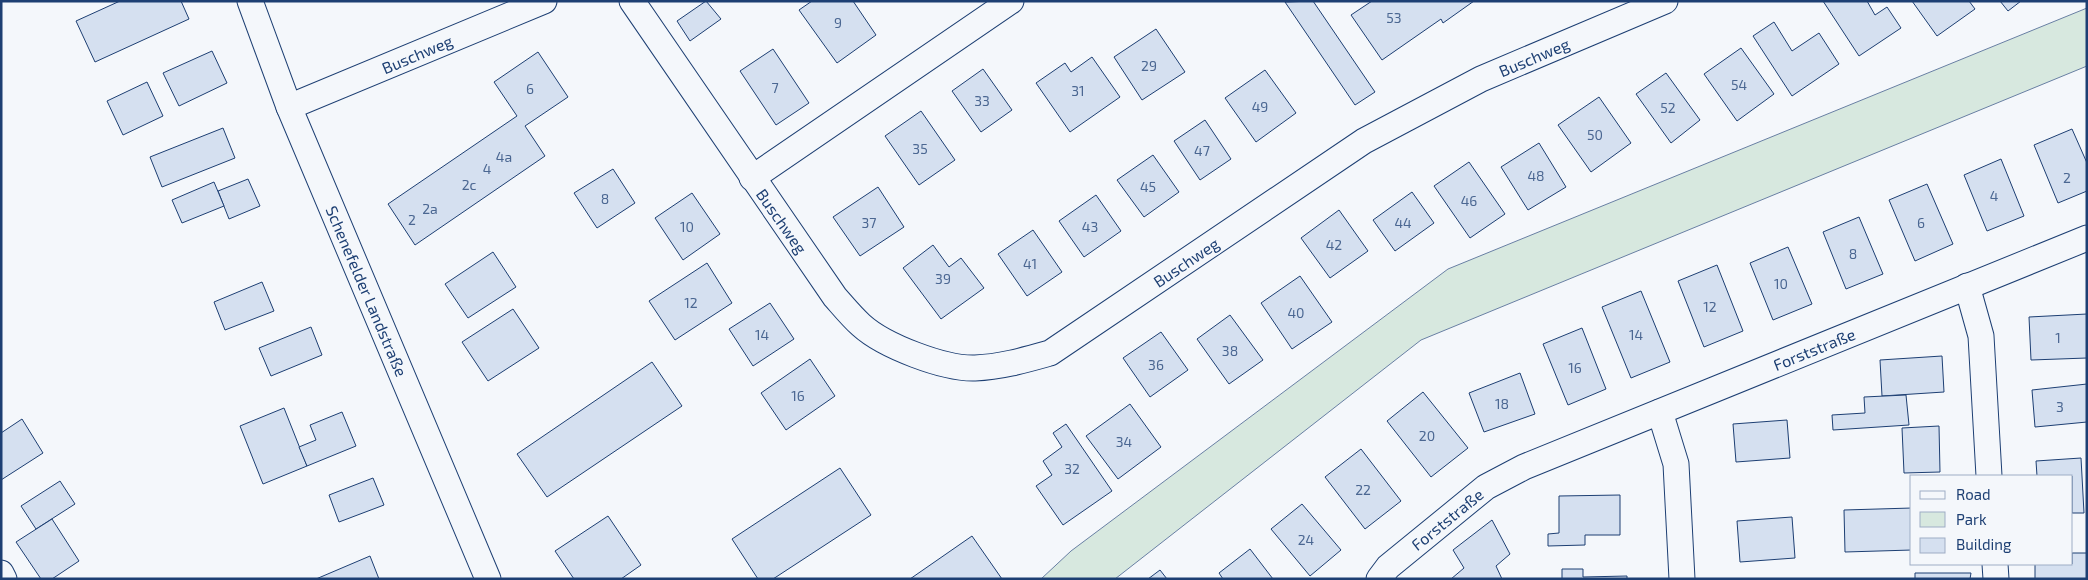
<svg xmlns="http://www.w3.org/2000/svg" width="2088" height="580" viewBox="0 0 2088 580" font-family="'Exo 2',sans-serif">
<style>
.green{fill:#d7e8df;stroke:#687fa3}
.building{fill:#d5e0f0;stroke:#1d3f73}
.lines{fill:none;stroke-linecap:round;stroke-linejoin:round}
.minor-casing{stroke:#1d3f73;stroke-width:27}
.minor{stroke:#f4f7fb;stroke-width:25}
.labels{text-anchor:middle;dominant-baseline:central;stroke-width:4;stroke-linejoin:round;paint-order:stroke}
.number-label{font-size:14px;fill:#4b6792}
.street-label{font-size:16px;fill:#1d3f73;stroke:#f4f7fb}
</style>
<rect width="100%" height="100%" fill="#f4f7fb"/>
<!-- green -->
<path class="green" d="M2087 8V66L1421 340 1115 579H1041L1071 551 1448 269Z"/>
<!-- building -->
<g class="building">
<path d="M120 1H181L189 19 95 62 76 21Z"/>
<path d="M706 1 721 19 690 41 677 21Z"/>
<path d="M812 1H853L876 35 837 63 799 10Z"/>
<path d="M1313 1 1375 92 1355 105 1285 2Z"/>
<path d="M1372 1H1474L1443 23 1441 19 1382 60 1351 15Z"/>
<path d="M1823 1H1867L1875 15 1887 7 1901 28 1859 56Z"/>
<path d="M1912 1H1969L1975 9 1937 36Z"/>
<path d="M2000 1H2021L2008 11Z"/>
<path d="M1774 22 1792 51 1819 33 1839 64 1792 96 1753 36Z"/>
<path d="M1156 29 1185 72 1142 100 1114 57Z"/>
<path d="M1741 48 1774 94 1737 121 1704 74Z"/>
<path d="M773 49 809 103 776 125 740 71Z"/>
<path d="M212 51 227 83 179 106 163 73Z"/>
<path d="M538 52 568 97 525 126 545 156 415 245 388 204 517 116 494 82Z"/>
<path d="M1092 57 1120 97 1070 132 1036 83 1065 63 1071 72Z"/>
<path d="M983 69 1012 110 981 132 952 91Z"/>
<path d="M1265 70 1296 113 1256 142 1225 98Z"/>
<path d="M1666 73 1700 120 1671 143 1636 94Z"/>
<path d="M147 82 163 116 123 135 107 101Z"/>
<path d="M1599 97 1631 143 1591 172 1558 125Z"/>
<path d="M921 111 955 160 919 185 885 136Z"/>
<path d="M1205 120 1231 159 1200 180 1174 141Z"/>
<path d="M223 128 235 158 162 187 150 157Z"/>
<path d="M2072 129 2087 163V191L2058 203 2034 145Z"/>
<path d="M1539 143 1566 187 1528 210 1501 167Z"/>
<path d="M1153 155 1179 192 1144 217 1117 180Z"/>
<path d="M2001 159 2024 216 1987 231 1964 175Z"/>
<path d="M1469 162 1505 214 1470 238 1434 186Z"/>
<path d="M613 169 635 203 597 228 574 193Z"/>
<path d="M248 179 260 206 229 219 218 191Z"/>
<path d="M214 182 224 206 182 223 172 200Z"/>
<path d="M1927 184 1953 244 1915 261 1889 200Z"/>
<path d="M878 187 904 227 860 256 833 217Z"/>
<path d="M1412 192 1434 223 1395 251 1373 220Z"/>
<path d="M692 193 720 234 683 260 655 218Z"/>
<path d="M1096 195 1121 231 1084 257 1059 221Z"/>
<path d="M1339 210 1368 251 1330 278 1301 238Z"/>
<path d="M1859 217 1883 274 1846 289 1823 232Z"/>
<path d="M1033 230 1062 272 1027 296 998 254Z"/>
<path d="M933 245 949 267 961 258 984 288 941 319 903 268Z"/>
<path d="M1788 247 1812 304 1773 320 1750 263Z"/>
<path d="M493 252 516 287 468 318 445 284Z"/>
<path d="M707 263 732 303 675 340 649 301Z"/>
<path d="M1717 265 1743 331 1704 347 1678 281Z"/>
<path d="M1300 276 1332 322 1292 349 1261 303Z"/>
<path d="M262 282 274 311 225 330 214 302Z"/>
<path d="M1641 291 1670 362 1631 378 1602 307Z"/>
<path d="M770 303 794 339 753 366 729 329Z"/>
<path d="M513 309 539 348 488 381 462 342Z"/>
<path d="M2087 314V358L2031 360 2029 317Z"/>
<path d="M1230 315 1263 360 1229 384 1197 339Z"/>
<path d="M311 327 322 355 271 376 259 348Z"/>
<path d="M1582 328 1606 389 1568 405 1543 344Z"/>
<path d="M1161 332 1188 370 1150 397 1123 358Z"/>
<path d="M1942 356 1944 392 1882 396 1880 360Z"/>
<path d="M810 359 835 396 786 430 761 393Z"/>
<path d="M652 362 682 406 547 497 517 454Z"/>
<path d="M1520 373 1535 414 1484 432 1469 393Z"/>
<path d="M2087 384V422L2035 427 2032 390Z"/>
<path d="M1423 392 1468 448 1431 477 1387 421Z"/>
<path d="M1906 395 1909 425 1833 430 1832 415 1865 413 1864 397Z"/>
<path d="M1130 404 1161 447 1118 479 1086 436Z"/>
<path d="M284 408 307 466 263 484 240 426Z"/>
<path d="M342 412 356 446 307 466 299 447 316 440 310 425Z"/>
<path d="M22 419 43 453 1 480V433Z"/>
<path d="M1787 420 1790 458 1736 462 1733 424Z"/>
<path d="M1066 424 1112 491 1063 525 1036 486 1052 475 1043 461 1062 447 1053 433Z"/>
<path d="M1939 426 1940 472 1904 473 1902 428Z"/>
<path d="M1361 449 1401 501 1365 529 1325 477Z"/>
<path d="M2081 458 2084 513H2072V476H2037L2036 461Z"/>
<path d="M840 468 871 515 773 579H758L732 539Z"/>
<path d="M373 478 384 505 339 522 329 495Z"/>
<path d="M60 481 75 504 36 529 21 506Z"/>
<path d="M1620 495V535H1585V545L1548 546V534L1559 533V496Z"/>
<path d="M1302 504 1341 550 1310 576 1271 529Z"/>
<path d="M1912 508V550L1845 552 1844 510Z"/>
<path d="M608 516 641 565 621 579H574L555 551Z"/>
<path d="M1792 517 1795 558 1740 562 1737 521Z"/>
<path d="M52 519 79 561 52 579H41L16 542Z"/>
<path d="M1492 520 1510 554 1496 566 1502 579H1451L1464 568 1453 550Z"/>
<path d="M972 536 1002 579H910Z"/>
<path d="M1250 549 1273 579H1223L1219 573Z"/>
<path d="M2072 553H2087V579H2035V564H2072Z"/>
<path d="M370 556 379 579H316Z"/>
<path d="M1562 569H1583V577L1627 576V579H1562Z"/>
<path d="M1160 570 1167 579H1148Z"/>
<path d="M1915 573H1971L1970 579H1915Z"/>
</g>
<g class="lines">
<!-- minor casing -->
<g class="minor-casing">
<g id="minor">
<path d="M250 1 289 107 488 579"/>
<path d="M632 1 835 297C843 306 852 317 861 325 884 346 944 369 975 368 1001 367 1025 360 1050 353L1364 141 1481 79 1665 1"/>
<path d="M289 107 544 1"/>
<path d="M752 178 1011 1"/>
<path d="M1967 286 1981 336 1989 476"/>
<path d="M1660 412 1676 464 1682 579"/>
<path d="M1995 564 1996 579"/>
<path d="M1 573 4 579"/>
<path d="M1379 579 1388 567 1486 487 1524 467 2087 238"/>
</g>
</g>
<!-- minor -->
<use href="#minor" class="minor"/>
</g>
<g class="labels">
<!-- number labels -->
<g class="number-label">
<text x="1394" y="17">53</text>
<text x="838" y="22">9</text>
<text x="1149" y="65">29</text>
<text x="1739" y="84">54</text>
<text x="775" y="87">7</text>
<text x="530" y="88">6</text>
<text x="1078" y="90">31</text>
<text x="982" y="100">33</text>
<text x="1260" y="106">49</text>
<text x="1668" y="107">52</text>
<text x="1595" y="134">50</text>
<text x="920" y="148">35</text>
<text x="1202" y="150">47</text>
<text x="504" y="156">4a</text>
<text x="487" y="168">4</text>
<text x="1536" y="175">48</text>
<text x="2067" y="177">2</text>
<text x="469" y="184">2c</text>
<text x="1148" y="186">45</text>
<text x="1994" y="195">4</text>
<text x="605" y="198">8</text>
<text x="1469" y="200">46</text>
<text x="430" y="208">2a</text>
<text x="412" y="219">2</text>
<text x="869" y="222">37</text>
<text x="1403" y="222">44</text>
<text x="1921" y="222">6</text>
<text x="687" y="226">10</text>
<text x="1090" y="226">43</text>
<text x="1334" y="244">42</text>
<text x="1853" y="253">8</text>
<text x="1030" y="263">41</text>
<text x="943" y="278">39</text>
<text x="1781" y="283">10</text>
<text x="691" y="302">12</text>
<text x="1710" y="306">12</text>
<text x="1296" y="312">40</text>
<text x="762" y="334">14</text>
<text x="1636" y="334">14</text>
<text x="2058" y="337">1</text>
<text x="1230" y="350">38</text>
<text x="1156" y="364">36</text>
<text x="1575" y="367">16</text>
<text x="798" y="395">16</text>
<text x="1502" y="403">18</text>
<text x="2060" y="406">3</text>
<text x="1427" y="435">20</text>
<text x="1124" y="441">34</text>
<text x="1072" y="468">32</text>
<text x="1363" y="489">22</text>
<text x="1306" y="539">24</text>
</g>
<!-- street labels -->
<g class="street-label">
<text transform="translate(417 54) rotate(-23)">Buschweg</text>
<text transform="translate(1534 57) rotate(-23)">Buschweg</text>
<text transform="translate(782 221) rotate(55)">Buschweg</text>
<text transform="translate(1186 262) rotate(-34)">Buschweg</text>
<text transform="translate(367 291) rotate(67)">Schenefelder Landstraße</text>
<text transform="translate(1814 349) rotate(-22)">Forststraße</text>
<text transform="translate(1447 519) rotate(-39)">Forststraße</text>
</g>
</g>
<!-- border -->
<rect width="2088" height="580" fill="none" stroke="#1d3f73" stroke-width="5"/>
<!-- legend -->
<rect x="1910" y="475" width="162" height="90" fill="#f4f7fb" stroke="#9eadc5"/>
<rect x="1920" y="491" width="25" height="8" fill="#f4f7fb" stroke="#9eadc5"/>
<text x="1956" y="500" font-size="15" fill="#1d3f73">Road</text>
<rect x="1920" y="512" width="25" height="15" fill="#d7e8df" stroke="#9eadc5"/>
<text x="1956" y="525" font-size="15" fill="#1d3f73">Park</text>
<rect x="1920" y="538" width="25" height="15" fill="#d5e0f0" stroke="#9eadc5"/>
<text x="1956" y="550" font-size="15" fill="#1d3f73">Building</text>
</svg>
